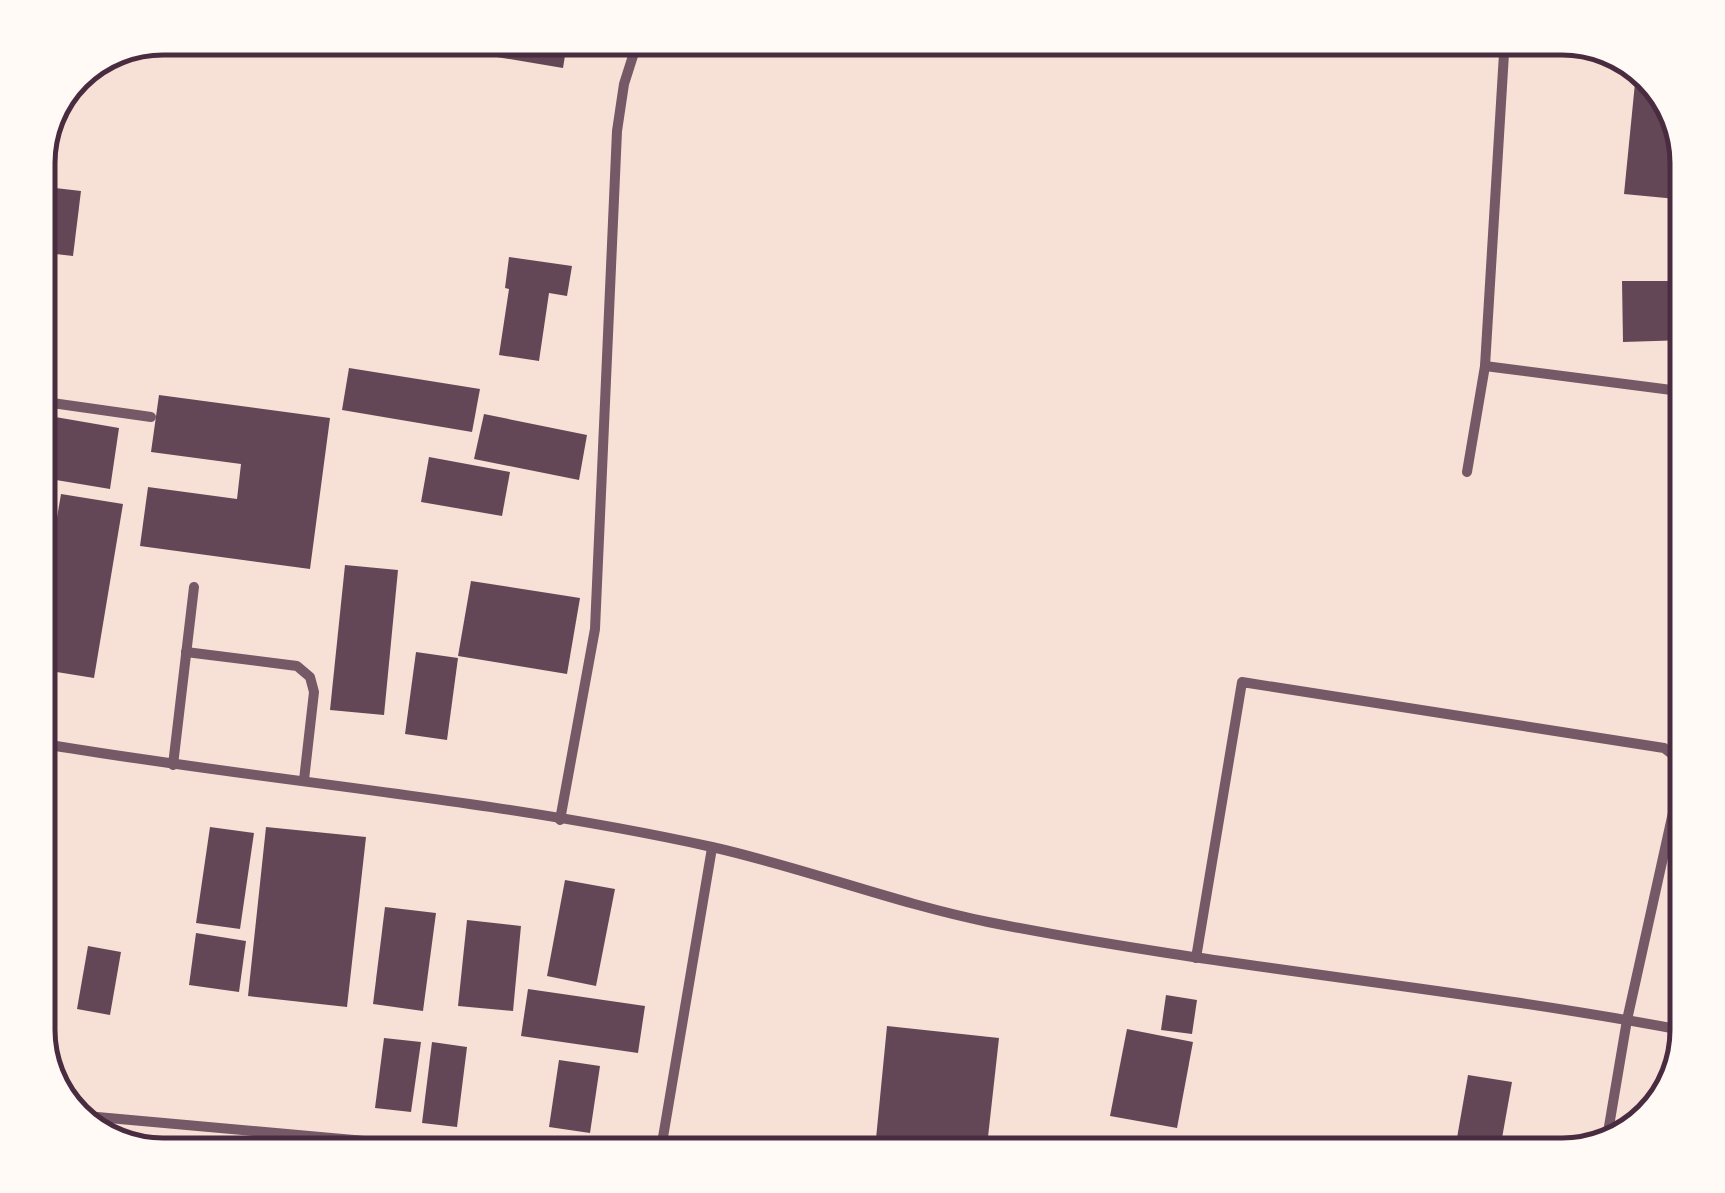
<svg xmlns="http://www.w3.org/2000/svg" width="1725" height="1193" viewBox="0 0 1725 1193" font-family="Spectral,serif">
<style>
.building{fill:#644757}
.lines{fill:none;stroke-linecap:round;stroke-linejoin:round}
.minor{stroke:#755966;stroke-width:10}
.rim{fill:none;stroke:#4a2c40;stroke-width:5}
</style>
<rect width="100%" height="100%" fill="#f7e1d7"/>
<!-- building -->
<g class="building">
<path d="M488 37H568L563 68 485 55Z"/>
<path d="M1635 83 1655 85 1674 107 1687 163V200L1624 194Z"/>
<path d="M38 186 81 191 73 256 38 252Z"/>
<path d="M509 257 572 266 567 296 549 293 539 361 499 355 509 289 505 288Z"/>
<path d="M1622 281H1687V340L1623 342Z"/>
<path d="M349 368 480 389 472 432 342 410Z"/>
<path d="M159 395 330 418 310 569 140 546 148 487 237 499 241 464 151 452Z"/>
<path d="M38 414 119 428 110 489 38 477Z"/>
<path d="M484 414 587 435 579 480 474 459Z"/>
<path d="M429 457 510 472 502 516 421 502Z"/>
<path d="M61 494 123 504 94 678 38 669V629Z"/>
<path d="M345 565 398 570 384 715 330 710Z"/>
<path d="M471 581 580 598 567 674 458 656Z"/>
<path d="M416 652 458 658 447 740 405 734Z"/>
<path d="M210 827 254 833 240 929 196 923Z"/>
<path d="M266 827 366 837 347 1007 248 996Z"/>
<path d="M565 880 615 889 596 986 547 976Z"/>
<path d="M385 907 436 913 423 1011 373 1004Z"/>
<path d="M467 920 521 926 513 1011 458 1006Z"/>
<path d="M196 933 246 941 239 992 189 985Z"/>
<path d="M88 946 121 952 110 1015 77 1009Z"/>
<path d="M528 989 645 1006 638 1053 521 1036Z"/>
<path d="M1166 995 1197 1000 1192 1034 1161 1030Z"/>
<path d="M887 1026 999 1038 986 1155H937L875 1149Z"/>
<path d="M1127 1029 1193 1042 1177 1128 1110 1116Z"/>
<path d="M384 1038 421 1042 411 1112 375 1108Z"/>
<path d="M432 1042 467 1047 457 1127 422 1123Z"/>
<path d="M559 1060 600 1066 590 1133 549 1127Z"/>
<path d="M1468 1075 1512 1082 1499 1155H1454Z"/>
</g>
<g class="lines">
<!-- minor -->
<g class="minor">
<path d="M1485 366 1687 392"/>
<path d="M38 401 151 417"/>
<path d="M1467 472 1485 366 1505 37"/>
<path d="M186 652 297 666 310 677 314 692 304 780"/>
<path d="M38 743C262 781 490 798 712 847 805 868 895 903 988 922 1220 968 1456 987 1687 1031"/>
<path d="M173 765 194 587"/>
<path d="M560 820 595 629 617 131 624 84 639 37"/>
<path d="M1196 958 1242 682 1664 748 1684 763 1627 1020 1606 1144"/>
<path d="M75 1115 521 1155"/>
<path d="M660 1155 712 848"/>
</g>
</g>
<!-- crop -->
<path d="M0 0H1725V1193H0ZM163 55H1562A108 108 0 0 1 1670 163V1030A108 108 0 0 1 1562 1138H163A108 108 0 0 1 55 1030V163A108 108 0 0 1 163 55Z" fill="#fffaf5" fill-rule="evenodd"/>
<path class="rim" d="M163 55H1562A108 108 0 0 1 1670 163V1030A108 108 0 0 1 1562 1138H163A108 108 0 0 1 55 1030V163A108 108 0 0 1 163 55Z"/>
</svg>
